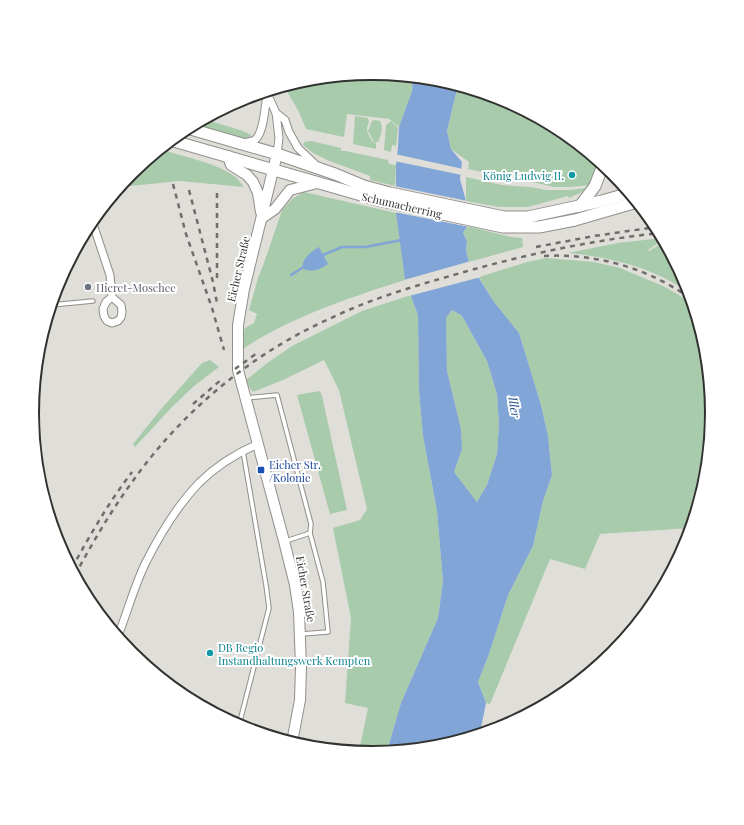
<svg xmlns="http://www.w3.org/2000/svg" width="744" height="825" viewBox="0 0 744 825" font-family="'Playfair Display',serif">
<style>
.green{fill:#a8cbac}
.water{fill:#81a5d6;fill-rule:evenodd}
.pier{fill:#e0ded9}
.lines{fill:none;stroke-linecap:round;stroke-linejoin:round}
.stream{stroke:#81a5d6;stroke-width:2.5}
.lane-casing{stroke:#918e8a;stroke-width:5.5}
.street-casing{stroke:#918e8a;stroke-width:9}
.secondary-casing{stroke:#918e8a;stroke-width:12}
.primary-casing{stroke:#918e8a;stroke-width:13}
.lane{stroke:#fff;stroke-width:3.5}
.street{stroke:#fff;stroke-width:7}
.secondary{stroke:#fff;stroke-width:10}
.primary{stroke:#fff;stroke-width:11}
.rail{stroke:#6f6e6b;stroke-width:2.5;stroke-dasharray:5 5;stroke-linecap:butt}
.culture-dot{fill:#0f9aa8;stroke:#fff;stroke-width:1.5}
.worship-dot{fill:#6b7280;stroke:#fff;stroke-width:1.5}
.transit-dot{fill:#1a4fb4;stroke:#fff;stroke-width:1.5}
.labels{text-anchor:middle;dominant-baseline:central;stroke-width:4;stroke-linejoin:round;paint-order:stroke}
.culture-label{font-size:11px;fill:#0d838f;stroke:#fff;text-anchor:end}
.street-label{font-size:11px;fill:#31312f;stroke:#fff}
.worship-label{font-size:11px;fill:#5b616d;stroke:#fff;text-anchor:start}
.transit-label{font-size:11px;fill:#164399;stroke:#fff;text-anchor:start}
.water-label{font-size:12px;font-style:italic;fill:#184682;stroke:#fff}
.rim{fill:none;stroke:#31312f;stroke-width:2}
</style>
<rect width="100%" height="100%" fill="#e0ded9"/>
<!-- green -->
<g class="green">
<path d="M372 73 413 77 412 91 399 127 389 119 347 114 344 137 306 129 299 112 284 86 306 79Z"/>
<path d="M458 85 502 98 561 130 600 162 591 185 570 187H554L519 179V177L502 172 501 176 468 169 469 162 451 149 447 131Z"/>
<path d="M355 116 368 118C370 123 368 124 367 128 367 133 370 138 373 142L376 143V149L353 144Z"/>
<path d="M204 119 243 131 251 135 249 139 243 140 192 125Z"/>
<path d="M375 120 380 121C384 128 381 135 378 142H374L368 131 372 121Z"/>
<path d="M391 121 398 128 396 146 392 145 391 152 384 150 386 125Z"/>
<path d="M311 141 341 148V151H346L388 160 389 164 396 165 395 186 370 180V176L327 160 313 153 303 145 304 142Z"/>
<path d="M159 149C179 155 215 163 231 174 237 177 240 182 244 187L180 181 120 187 132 172Z"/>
<path d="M466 177 502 185 530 187 546 190H569L587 188 580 193 569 198 568 196 528 207H499L466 201Z"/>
<path d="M304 192 396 213 405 280C354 296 288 318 243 349V337L245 328 254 323 257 314 249 310 258 278 264 263 282 210 292 199Z"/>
<path d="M467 226 511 237 522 238 523 247 469 262 466 251 467 241 463 233Z"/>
<path d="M662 238 663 240 648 250 649 251 664 242 686 283 689 293C655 268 610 257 568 253L618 243Z"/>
<path d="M546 258 594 262 620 268 663 286 679 295 693 305 706 346 712 413 705 479 690 528 600 534 585 569 550 559 490 704 486 703 478 682 489 654 508 595 533 546 543 501 552 475 548 436 541 405 519 333 494 302 479 277 527 262Z"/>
<path d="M411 295 418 315 419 391 423 436 437 511 443 581 438 618 401 703 387 751 372 752 359 751 368 708 345 703 351 618 333 528 360 520 367 509 339 390 324 360 283 380 253 392 245 381 266 364 292 346 362 311Z"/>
<path d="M452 310 462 316 487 361 497 394 499 426 497 454 487 485 477 502 454 472 462 449 461 429 447 371 446 318Z"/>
<path d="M210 360 219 367 194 386 172 407 135 447 133 444 162 408 202 363Z"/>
<path d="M320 391 322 396 347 510 330 514 297 395Z"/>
</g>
<!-- water -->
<g class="water">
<path d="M413 77 439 79 458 85 447 131 451 149 462 162 460 179 466 201 467 226 463 233 467 241 466 251 469 262 494 302 519 333 541 405 548 436 552 475 543 501 533 546 508 595 489 654 478 682 486 703 480 733 438 746 387 751 401 703 438 618 443 581 437 511 423 436 419 391 418 315 405 280 396 213V165L398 147 399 127 412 91ZM452 310 462 316 487 361 497 394 499 425 497 454 487 485 477 502 454 472 462 449 461 429 447 371 446 318Z"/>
<path d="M319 247 328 264C319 270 312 273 302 268 303 258 310 252 319 247Z"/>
</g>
<!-- pier -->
<g class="pier">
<path d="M395 154 463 169 462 175 394 161Z"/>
<path d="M394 186 468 201 469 227 394 212Z"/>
<path d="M471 261 481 277 409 296 404 280Z"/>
</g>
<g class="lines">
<!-- stream -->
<g class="stream">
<path d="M323 255 342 247H365L402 240"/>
<path d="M291 275 302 268"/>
</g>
<!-- lane casing -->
<g class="lane-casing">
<g id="lane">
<path d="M51 305 93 301"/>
<path d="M246 398 277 395 311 524 310 533"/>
<path d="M286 541 310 533 323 582 328 632 301 634"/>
<path d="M239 725 269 608 266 585 243 451"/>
</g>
</g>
<!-- street casing -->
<g class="street-casing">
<g id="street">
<path d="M266 91 276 113 279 138 277 154"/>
<path d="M276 113 285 120 289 132 298 148 317 166"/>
<path d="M243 143C247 142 253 142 256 139 264 131 265 106 267 95"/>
<path d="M92 221 110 275 112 297 121 305 122 312 121 317 118 321 112 323 107 321 104 316 103 309 106 302 112 297"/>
<path d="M118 636C127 613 134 587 145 564 159 536 177 506 199 483 216 466 237 453 258 444"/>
</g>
</g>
<!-- secondary casing -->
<g class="secondary-casing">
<g id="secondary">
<path d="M277 154 244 289 238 325V370L284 541 295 585 299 612 301 667 300 700 292 742"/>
<path d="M228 156 231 165 247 175 253 182 258 193 261 212"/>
<path d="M262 218 275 209 290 190 317 183"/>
</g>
</g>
<!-- primary casing -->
<g class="primary-casing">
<g id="primary">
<path d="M187 128 277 154 335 174 364 186 390 193 504 217H528L602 201 630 193"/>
<path d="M170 140 382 201 503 227H539L575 220 637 202"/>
<path d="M580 206 595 186 603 165"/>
</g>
</g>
<!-- lane -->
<use href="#lane" class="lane"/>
<!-- street -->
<use href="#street" class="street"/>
<!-- secondary -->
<use href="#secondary" class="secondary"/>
<!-- primary -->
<use href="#primary" class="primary"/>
<!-- rail -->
<g class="rail">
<path d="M173 184 186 234 212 308 224 350"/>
<path d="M189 190 213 282 217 303"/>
<path d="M217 193V283"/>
<path d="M536 247 594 236 656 227"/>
<path d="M544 256C595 253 649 268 691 299"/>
<path d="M235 369 257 353"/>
<path d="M193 404 222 379"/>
<path d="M72 568C90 535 109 502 132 472"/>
<path d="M75 575C93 542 112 509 135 478 184 410 253 353 329 319 372 298 418 285 464 272 528 254 593 240 660 233"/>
</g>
</g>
<!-- markers -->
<g class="culture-dot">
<circle cx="572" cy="175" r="4"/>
<circle cx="210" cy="653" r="4"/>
</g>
<circle class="worship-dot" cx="88" cy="287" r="4"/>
<rect class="transit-dot" x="257" y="466" width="8" height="8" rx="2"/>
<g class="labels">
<!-- culture labels -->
<g class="culture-label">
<text x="564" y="175">König Ludwig II.</text>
<text x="218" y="647" text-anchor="start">DB Regio<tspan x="218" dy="13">Instandhaltungswerk Kempten</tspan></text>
</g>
<!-- street labels -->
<g class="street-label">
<text transform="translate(402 205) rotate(13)">Schumacherring</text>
<text transform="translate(238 269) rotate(-77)">Eicher Straße</text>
<text transform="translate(306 589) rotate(80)">Eicher Straße</text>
</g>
<!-- worship labels -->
<g class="worship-label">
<text x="96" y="287">Hicret-Moschee</text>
</g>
<!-- transit labels -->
<g class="transit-label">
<text x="269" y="464">Eicher Str.<tspan x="269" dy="13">/Kolonie</tspan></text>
</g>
<!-- water labels -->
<g class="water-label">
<text transform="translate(515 407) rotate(81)">Iller</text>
</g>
</g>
<!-- crop -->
<path d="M0 0H744V825H0ZM39 413a333 333 0 1 1 666 0a333 333 0 1 1-666 0Z" fill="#fff" fill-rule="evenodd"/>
<path class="rim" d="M39 413a333 333 0 1 1 666 0a333 333 0 1 1-666 0Z"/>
</svg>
